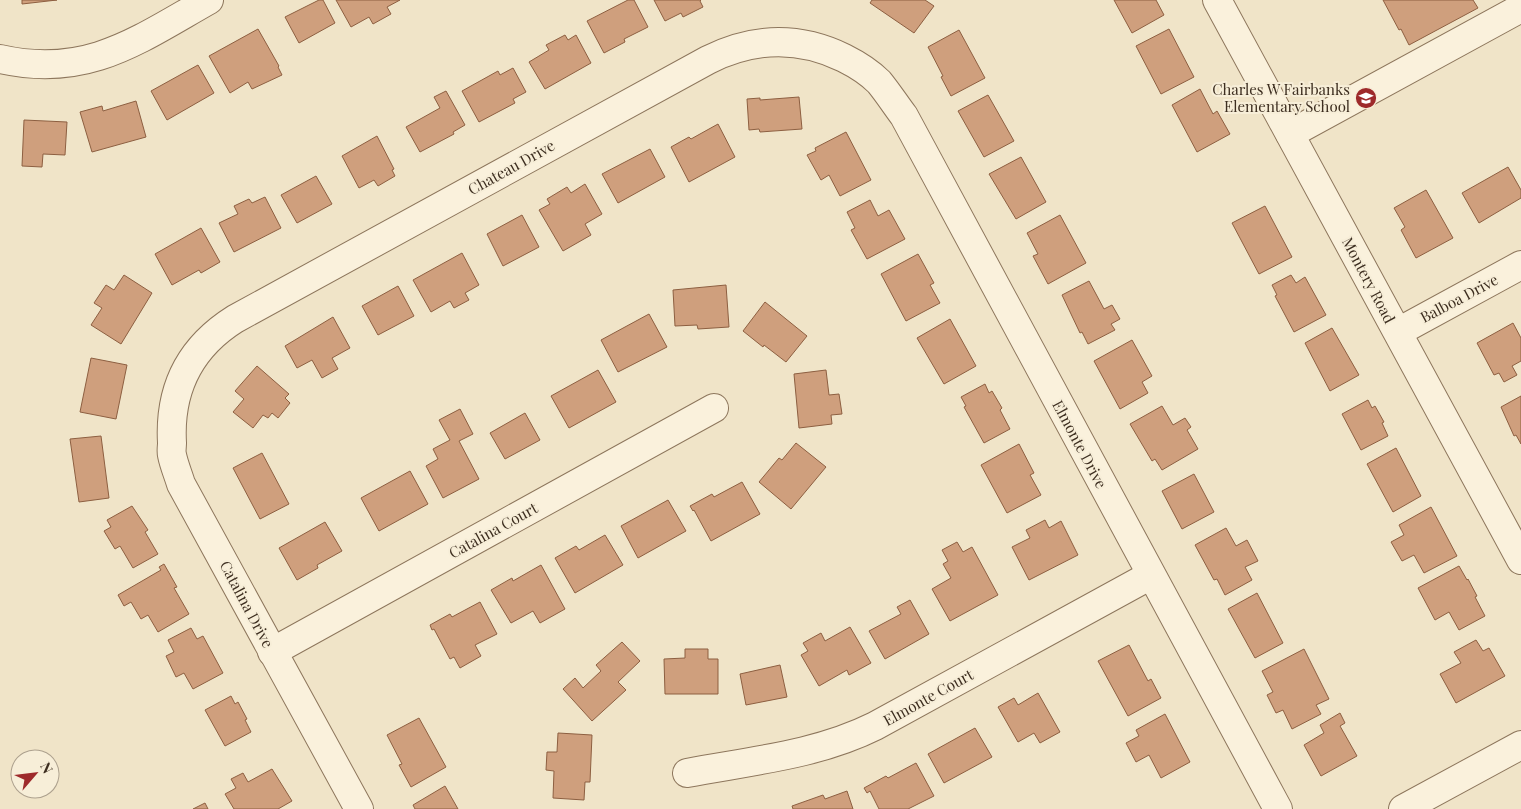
<svg xmlns="http://www.w3.org/2000/svg" width="1521" height="809" viewBox="0 0 1521 809" font-family="'Playfair Display',serif">
<style>
.building{fill:#cf9f7d;stroke:#8d5f41}
.lines{fill:none;stroke-linecap:round;stroke-linejoin:round}
.minor-casing{stroke:#8d765c;stroke-width:30}
.minor{stroke:#faf1dc;stroke-width:28}
.labels{text-anchor:middle;dominant-baseline:central;stroke-width:4;stroke-linejoin:round;paint-order:stroke}
.poi-label{font-size:15px;fill:#3d2e20;stroke:#f7eed8;text-anchor:end}
.street-label{font-size:15px;fill:#3d2e20;stroke:#f7eed8}
</style>
<rect width="100%" height="100%" fill="#f0e4c8"/>
<!-- building -->
<g class="building">
<path d="M22 0H57L22 4Z"/>
<path d="M319 0H323L335 23 299 43 285 17Z"/>
<path d="M336 0H400L387 7 391 14 373 24 369 17 351 27Z"/>
<path d="M628 0H634L648 27 624 39 625 42 604 53 587 21Z"/>
<path d="M654 0H701L700 1 703 7 683 17 681 13 665 21Z"/>
<path d="M872 0H925L934 6 914 33 870 3Z"/>
<path d="M1114 0H1156L1164 15 1132 33Z"/>
<path d="M1383 0H1473L1478 8 1409 45 1401 29 1399 30Z"/>
<path d="M258 29 279 66 278 67 282 75 252 89 248 82 230 93 209 56Z"/>
<path d="M1169 29 1194 77 1161 94 1136 46Z"/>
<path d="M959 30 985 78 951 96 941 77 943 76 928 47Z"/>
<path d="M565 35 568 40 576 35 591 63 545 89 529 62 549 50 546 45Z"/>
<path d="M198 65 214 93 167 120 151 91Z"/>
<path d="M513 68 526 92 513 99 515 103 479 122 462 91 498 71 500 75Z"/>
<path d="M1200 89 1213 114 1217 111 1230 134 1197 152 1172 105Z"/>
<path d="M446 91 465 125 453 132 454 134 420 152 406 127 440 108 434 97Z"/>
<path d="M988 95 1014 141 984 157 958 111Z"/>
<path d="M799 97 802 129 760 132 759 129 749 130 747 99 760 98V100Z"/>
<path d="M136 101 146 137 92 152 80 112 102 106 103 111Z"/>
<path d="M24 120 67 122 65 155 43 154 42 167 22 166Z"/>
<path d="M718 124 735 157 689 182 671 147 689 137 691 139Z"/>
<path d="M846 132 871 180 840 196 829 175 821 180 807 155 816 151 815 148Z"/>
<path d="M377 136 394 169 392 170 395 176 378 186 374 180 359 188 342 156Z"/>
<path d="M650 149 665 177 618 203 602 174Z"/>
<path d="M1021 157 1046 202 1016 219 989 174Z"/>
<path d="M1508 167 1521 190V198L1479 223 1462 193Z"/>
<path d="M316 176 332 204 297 223 281 195Z"/>
<path d="M585 184 602 214 585 224 591 235 563 251 539 210 550 204 547 199 567 187 571 193Z"/>
<path d="M1426 190 1453 238 1416 258 1401 230 1405 227 1394 208Z"/>
<path d="M265 197 281 228 234 252 219 223 238 214 234 206 249 199 252 203Z"/>
<path d="M870 200 878 216 889 210 905 239 867 259 851 230 855 228 847 212Z"/>
<path d="M1265 206 1292 257 1259 274 1232 223Z"/>
<path d="M522 215 539 247 503 266 487 234Z"/>
<path d="M1060 215 1086 263 1048 284 1033 256 1038 254 1027 233Z"/>
<path d="M201 228 220 262 201 273 199 270 172 285 155 254Z"/>
<path d="M462 253 479 285 465 293 469 300 454 308 450 301 431 312 413 280Z"/>
<path d="M918 254 934 283 930 285 940 303 906 321 881 274Z"/>
<path d="M124 275 152 293 121 344 91 325 102 308 94 303 106 285 114 290Z"/>
<path d="M1291 275 1296 283 1305 277 1326 315 1294 332 1275 296 1277 295 1272 285Z"/>
<path d="M1089 281 1104 309 1112 305 1120 319 1111 324 1115 330 1088 344 1082 332 1080 333 1062 295Z"/>
<path d="M726 285 729 327 698 329 697 325 675 326 673 290Z"/>
<path d="M398 286 414 316 378 335 362 306Z"/>
<path d="M765 302 807 336 786 362 764 345 763 347 743 331Z"/>
<path d="M649 314 667 347 618 372 601 340Z"/>
<path d="M333 317 350 348 332 358 338 369 322 378 312 360 297 368 285 346Z"/>
<path d="M950 319 976 366 944 384 917 338Z"/>
<path d="M1513 323 1521 338V361L1512 366 1517 375 1504 382 1499 373 1494 375 1477 343Z"/>
<path d="M1332 328 1359 375 1330 391 1305 343Z"/>
<path d="M1132 340 1152 376 1142 382 1148 393 1120 409 1094 361Z"/>
<path d="M91 358 127 365 116 419 80 412Z"/>
<path d="M257 366 289 394 285 398 290 403 278 418 272 413 268 418 263 415 253 428 233 412 244 399 235 391Z"/>
<path d="M598 370 616 402 569 428 551 396Z"/>
<path d="M826 370 829 395 839 394 842 414 831 415 832 424 799 428 794 374Z"/>
<path d="M985 384 989 393 992 391 1002 408 1000 410 1010 429 984 443 964 407 966 406 961 397Z"/>
<path d="M1521 396V444L1516 435 1514 436 1501 407Z"/>
<path d="M1368 400 1372 408 1375 406 1384 422 1382 423 1388 436 1361 450 1342 414Z"/>
<path d="M1162 406 1173 425 1185 418 1191 427 1187 430 1198 449 1162 470 1155 459 1152 461 1130 424Z"/>
<path d="M460 409 473 434 459 441 479 479 443 498 426 466 438 459 433 449 450 440 439 420Z"/>
<path d="M525 413 540 440 505 459 490 433Z"/>
<path d="M101 436 109 498 79 502 70 439Z"/>
<path d="M796 443 826 467 791 509 759 482 779 458 782 460Z"/>
<path d="M1019 444 1034 473 1030 475 1041 495 1007 513 981 465Z"/>
<path d="M1396 448 1421 496 1393 512 1367 464Z"/>
<path d="M262 453 289 504 260 519 233 468Z"/>
<path d="M410 471 428 504 379 531 361 498Z"/>
<path d="M1194 474 1214 512 1182 529 1162 491Z"/>
<path d="M742 482 760 514 711 541 694 510 693 511 690 506 712 494 714 497Z"/>
<path d="M668 500 686 531 638 558 621 526Z"/>
<path d="M132 506 148 530 145 532 158 554 133 568 120 546 115 549 104 531 111 527 107 520Z"/>
<path d="M1431 507 1457 556 1424 573 1414 555 1402 561 1391 542 1404 535 1399 525Z"/>
<path d="M1045 520 1049 528 1061 521 1078 555 1029 580 1012 547 1030 538 1026 530Z"/>
<path d="M325 522 342 551 317 565 318 568 297 580 279 548Z"/>
<path d="M1226 528 1236 546 1247 540 1258 561 1245 567 1252 580 1225 595 1217 579 1214 580 1195 545Z"/>
<path d="M605 535 623 565 575 593 555 558 576 546 579 550Z"/>
<path d="M957 542 963 552 972 547 998 595 950 621 932 589 951 578 943 564 948 561 942 550Z"/>
<path d="M164 564 177 587 174 588 189 614 158 632 148 615 141 619 131 602 124 606 118 595 161 570 159 567Z"/>
<path d="M541 565 565 609 540 623 533 611 511 623 491 590 512 578 513 581Z"/>
<path d="M1459 566 1467 580 1468 579 1477 596 1475 597 1485 616 1459 630 1449 612 1435 620 1418 588Z"/>
<path d="M1257 593 1283 643 1255 658 1228 609Z"/>
<path d="M910 600 929 634 885 659 869 631 901 614 897 607Z"/>
<path d="M480 602 497 634 475 645 481 656 460 668 454 657 450 659 434 629 432 630 430 625 450 614 452 617Z"/>
<path d="M850 627 871 663 849 675 847 670 819 686 801 655 808 651 803 643 821 633 825 641Z"/>
<path d="M191 628 197 639 203 636 223 673 193 689 184 673 176 677 166 656 174 652 168 640Z"/>
<path d="M1476 640 1483 651 1489 648 1505 676 1456 703 1440 674 1461 663 1454 652Z"/>
<path d="M622 642 640 661 618 682 626 690 592 721 563 689 575 678 583 688 601 671 596 665Z"/>
<path d="M1129 645 1148 681 1151 679 1161 698 1128 716 1098 661Z"/>
<path d="M685 649H708V659H718V694H665L664 659 685 658Z"/>
<path d="M1304 649 1329 699 1316 705 1321 714 1292 729 1283 710 1276 713 1267 695 1273 692 1262 671Z"/>
<path d="M780 665 787 697 746 705 740 674Z"/>
<path d="M1038 693 1060 732 1040 743 1034 733 1018 742 998 707 1014 698 1018 705Z"/>
<path d="M231 696 235 704 238 702 247 719 245 720 251 732 225 746 205 710Z"/>
<path d="M1340 713 1345 723 1340 726 1357 756 1321 776 1304 745 1324 733 1320 725Z"/>
<path d="M1165 714 1190 762 1161 778 1149 755 1136 762 1126 743 1139 736 1136 730Z"/>
<path d="M419 718 446 767 411 787 399 765 402 764 387 735Z"/>
<path d="M975 728 992 757 944 783 928 754Z"/>
<path d="M558 733 592 735 590 782H585L584 800 553 798 554 771 546 770 547 752H557Z"/>
<path d="M916 763 934 796 908 809H879L870 791 867 793 864 788 886 776 888 778Z"/>
<path d="M272 769 292 801 278 809H234L225 794 236 788 231 779 243 773 248 782Z"/>
<path d="M445 786 458 809H415L413 805Z"/>
<path d="M847 791 853 809H793L792 806 823 795 825 799Z"/>
<path d="M205 803 208 809H193Z"/>
</g>
<g class="lines">
<!-- minor casing -->
<g class="minor-casing">
<g id="minor">
<path d="M1217 0 1521 560"/>
<path d="M0 59C87 79 138 40 209 0"/>
<path d="M1290 134 1521 8"/>
<path d="M1398 332 1521 265"/>
<path d="M272 652 714 408"/>
<path d="M687 773C750 761 817 755 875 726L1151 575"/>
<path d="M359 809 181 484C178 474 174 465 172 455 171 451 172 447 172 443 169 390 189 348 235 319L708 60C754 37 799 36 844 58 856 64 870 73 879 82 888 93 895 104 904 116L1278 809"/>
<path d="M1403 809 1521 745"/>
</g>
</g>
<!-- minor -->
<use href="#minor" class="minor"/>
</g>
<!-- icons -->
<defs>
<g id="school-disc" transform="scale(1.125)"><circle r="9.5" fill="#9e2a2b" stroke="#f7eed8"/><path d="M0-5L7-2L0 1L-7-2ZM-4 1L0 2.5L4 1V4Q0 6-4 4Z" fill="#fff"/></g>
</defs>
<g fill-rule="evenodd">
<use href="#school-disc" x="1366" y="98"/>
</g>
<g class="labels">
<!-- poi labels -->
<g class="poi-label">
<text x="1350" y="89">Charles W Fairbanks<tspan x="1350" dy="17">Elementary School</tspan></text>
</g>
<!-- street labels -->
<g class="street-label">
<text transform="translate(511 167) rotate(-29)">Chateau Drive</text>
<text transform="translate(1369 280) rotate(62)">Montery Road</text>
<text transform="translate(1459 298) rotate(-28)">Balboa Drive</text>
<text transform="translate(1080 444) rotate(62)">Elmonte Drive</text>
<text transform="translate(493 530) rotate(-29)">Catalina Court</text>
<text transform="translate(247 604) rotate(62)">Catalina Drive</text>
<text transform="translate(928 697) rotate(-29)">Elmonte Court</text>
</g>
</g>
<!-- north arrow -->
<g transform="translate(35 774) rotate(62)"><circle r="24" fill="#f7eed8" stroke="#ada18e"/>
<path d="M0-4L9 19L0 12L-9 19Z" fill="#9e2a2b"/>
<text y="-8" font-size="14" font-weight="bold" text-anchor="middle" fill="#3d2e20">N</text>
</g>
</svg>
